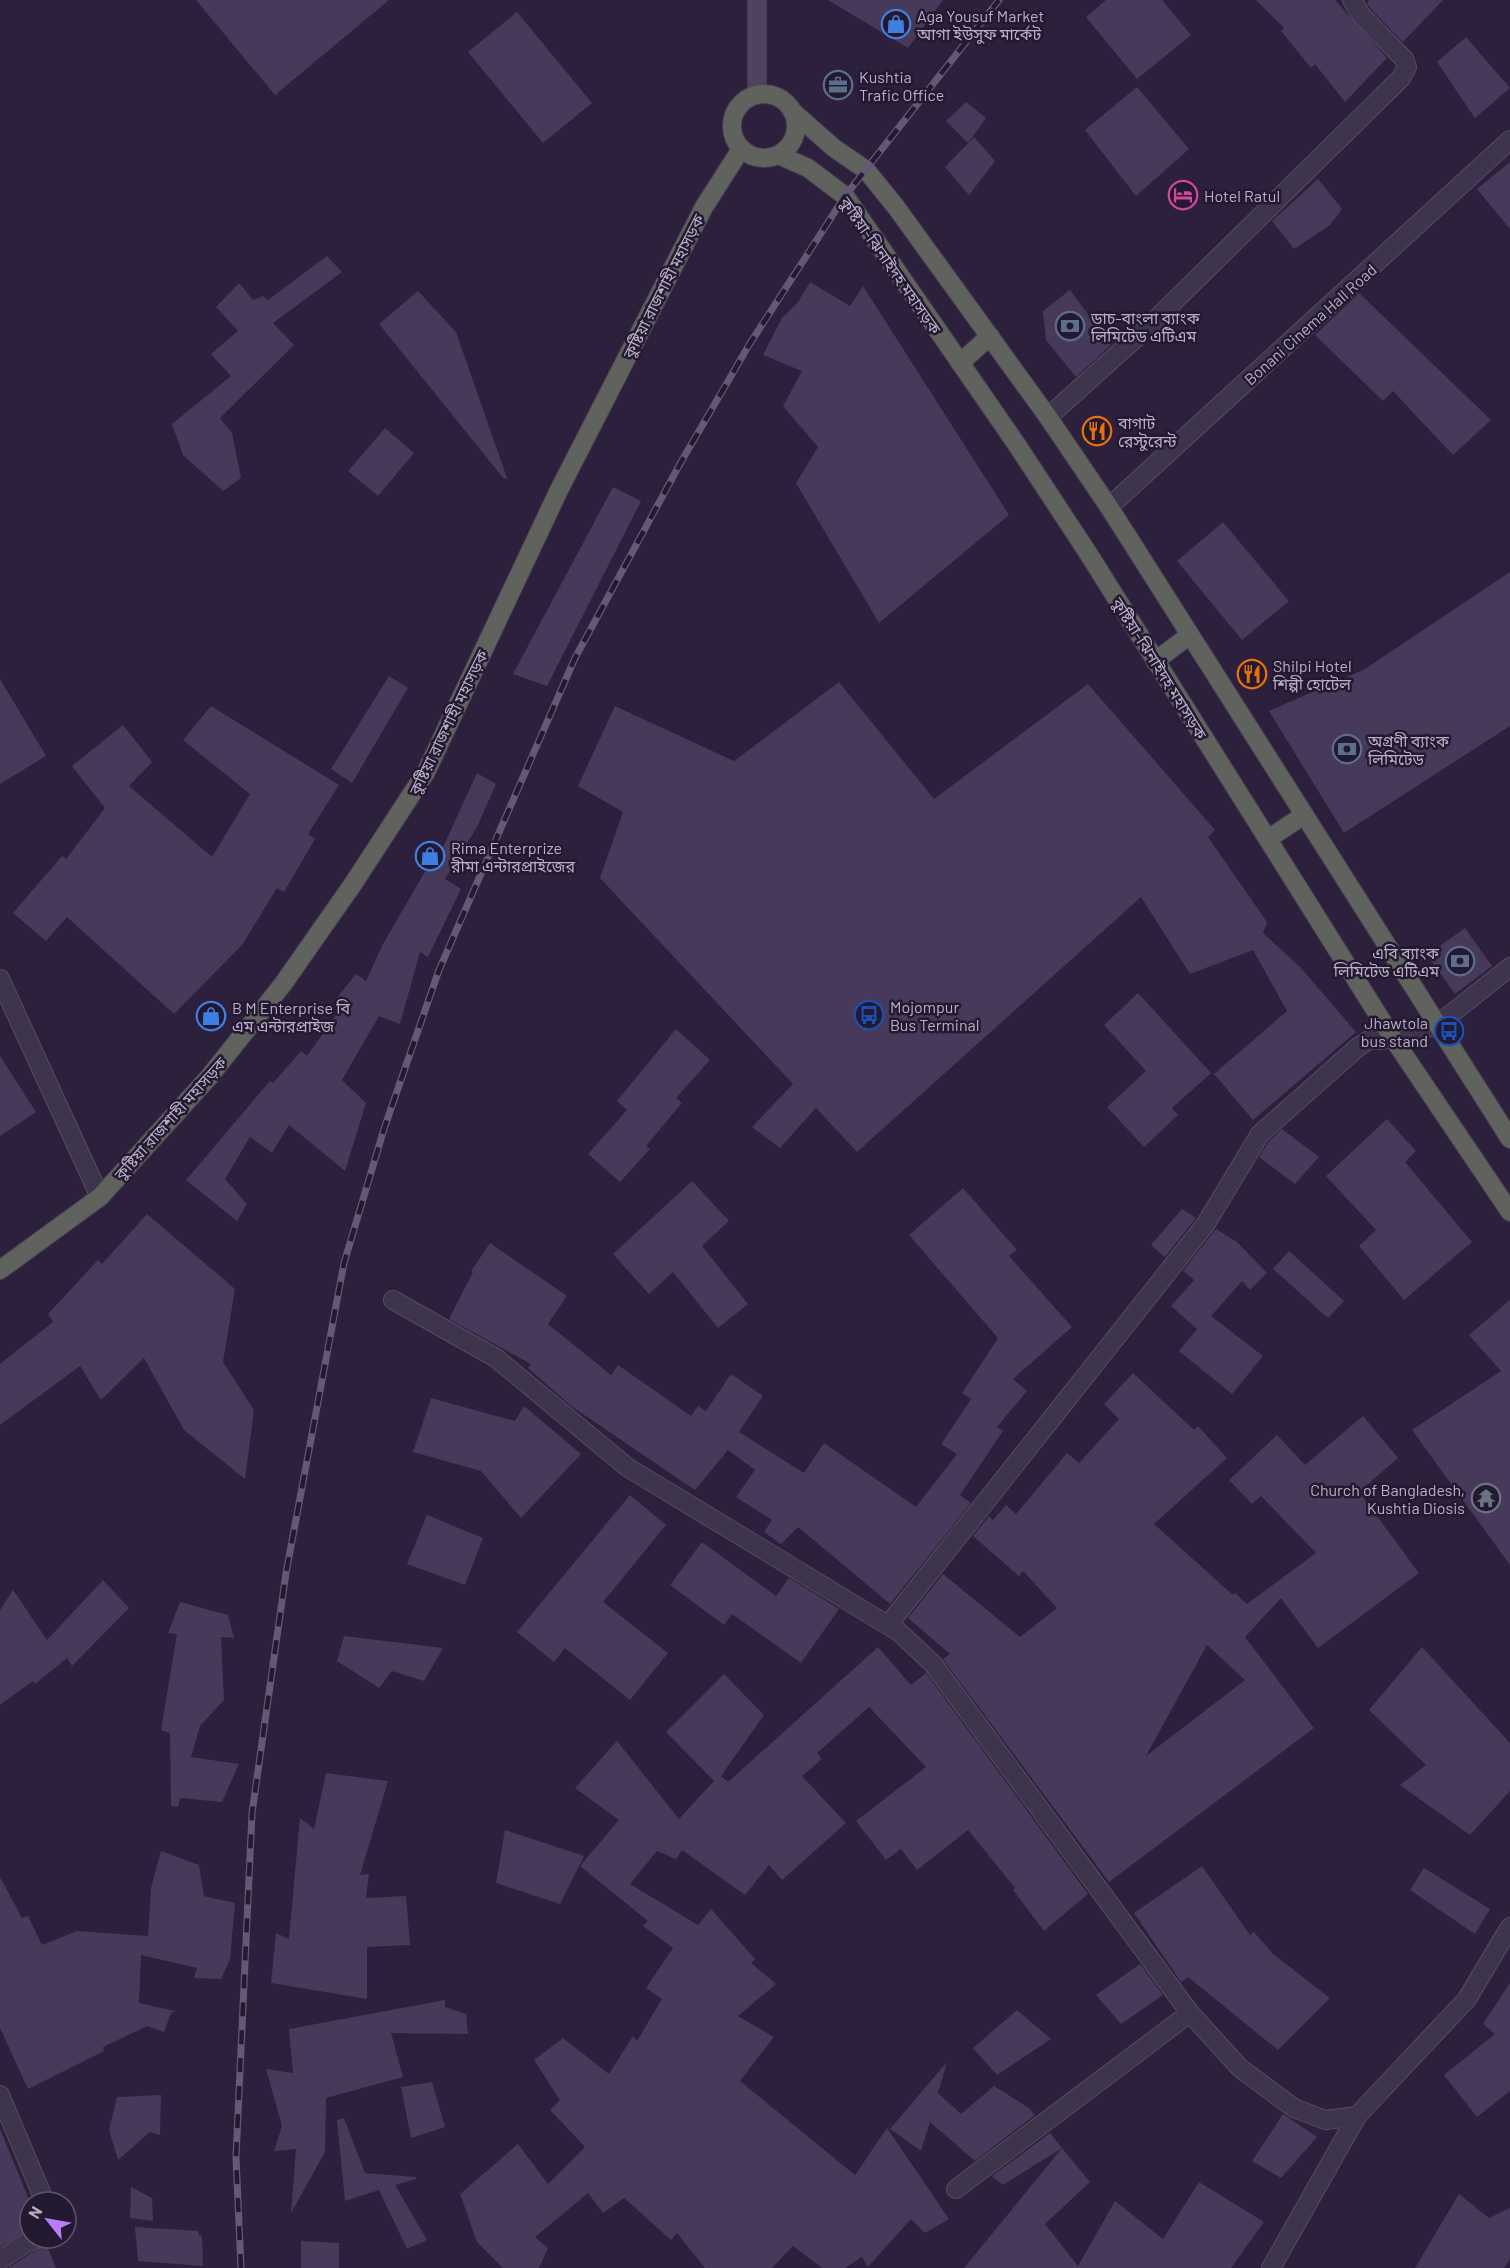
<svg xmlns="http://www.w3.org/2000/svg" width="1510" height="2268" viewBox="0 0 1510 2268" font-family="Barlow,'Noto Sans Bengali',sans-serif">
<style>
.building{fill:#47395a;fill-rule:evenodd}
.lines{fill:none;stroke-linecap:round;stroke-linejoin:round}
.minor-casing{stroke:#564c63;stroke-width:20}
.secondary-casing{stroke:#453a52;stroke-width:20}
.trunk-casing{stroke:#463c53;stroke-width:20}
.minor{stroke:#3e344c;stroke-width:18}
.secondary{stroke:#50415f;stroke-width:18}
.trunk{stroke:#60625e;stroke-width:18}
.rail-casing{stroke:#655775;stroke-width:7}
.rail{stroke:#231930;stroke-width:4.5;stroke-dasharray:14;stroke-linecap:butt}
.labels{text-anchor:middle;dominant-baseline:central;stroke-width:5;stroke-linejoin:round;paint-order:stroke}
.poi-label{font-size:16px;fill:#bbafc8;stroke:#231930;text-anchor:start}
.street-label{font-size:16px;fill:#bbafc8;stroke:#231930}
</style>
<rect width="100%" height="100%" fill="#2c203c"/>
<!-- building -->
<g class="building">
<path d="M196 0H389L275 95Z"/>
<path d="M828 0H943L908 48Z"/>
<path d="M1106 0H1162L1191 35 1137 79 1086 17Z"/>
<path d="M1256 0H1335L1387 58 1345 102 1315 64 1311 68 1281 31 1284 28Z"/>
<path d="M1369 0H1443L1403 42 1371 9 1367 3Z"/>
<path d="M517 12 592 103 543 143 468 52Z"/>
<path d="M1466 37 1510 88 1475 118 1437 62Z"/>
<path d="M1137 87 1189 149 1136 196 1085 130Z"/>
<path d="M966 102 986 118 968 143 946 121Z"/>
<path d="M974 137 995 161 969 195 945 167Z"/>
<path d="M1510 162V229L1477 189Z"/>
<path d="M1318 179 1342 209 1330 225 1294 249 1272 221Z"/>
<path d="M327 256 342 272 273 323 294 345 220 418 232 433 241 478 223 491 183 455 172 424 231 376 211 354 238 331 216 307 239 283 253 300 263 296 268 300Z"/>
<path d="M810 282 850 306 863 286 1009 515 879 623 796 483 818 447 783 406 802 371 763 355 782 318 798 302Z"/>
<path d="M1070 290 1111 345 1076 377 1046 340 1043 311Z"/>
<path d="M418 291 456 332 507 478 504 479 379 324Z"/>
<path d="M1359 293 1491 420 1453 455 1393 391 1383 401 1315 335Z"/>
<path d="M385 428 414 453 378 496 348 471Z"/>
<path d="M613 487 641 501 547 686 513 674Z"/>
<path d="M1223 522 1289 601 1242 640 1177 561Z"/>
<path d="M1510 572V726L1344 833 1269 711 1365 669Z"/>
<path d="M389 676 408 688 352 783 331 769Z"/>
<path d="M0 679 46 756 0 784Z"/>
<path d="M839 682 934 799 1088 684 1215 830 1208 837 1267 922 1263 933 1301 968 1356 1032 1253 1120 1214 1074 1287 1011 1253 950 1190 974 1141 897 857 1152 816 1108 780 1148 752 1127 793 1084 600 878 623 812 578 786 615 706 734 761Z"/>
<path d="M211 706 339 785 308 834 315 839 284 892 277 888 242 945 174 1014 67 917 46 941 13 913 62 856 66 859 105 808 72 766 123 725 152 762 129 786 212 857 250 794 183 740Z"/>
<path d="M477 773 496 784 477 827 445 879 461 889 428 957 420 952 400 1024 379 1016 342 1080 366 1103 345 1171 289 1125 272 1153 250 1137 225 1179 247 1204 237 1221 186 1180 270 1081 273 1083 301 1051 307 1056 341 1008 336 999 356 974 366 981 383 944 427 868 432 871Z"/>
<path d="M1465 928 1492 966 1455 994 1427 955Z"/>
<path d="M1138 993 1211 1073 1172 1108 1178 1115 1144 1147 1107 1107 1146 1071 1104 1025Z"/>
<path d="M676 1029 710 1060 676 1098 682 1103 646 1146 650 1149 620 1182 588 1154 627 1110 617 1101Z"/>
<path d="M0 1056 36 1112 0 1136Z"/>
<path d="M1387 1119 1416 1151 1405 1162 1472 1242 1404 1300 1359 1246 1376 1230 1326 1176Z"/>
<path d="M1282 1129 1319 1157 1295 1184 1259 1157 1269 1141Z"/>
<path d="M692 1181 729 1221 702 1246 748 1304 718 1328 673 1272 649 1294 613 1254Z"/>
<path d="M963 1188 1017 1250 1009 1256 1072 1327 1013 1379 1027 1391 997 1427 1003 1431 960 1495 971 1503 890 1604 798 1527 781 1544 764 1532 772 1520 736 1497 755 1470 728 1450 695 1490 571 1406 528 1368 531 1364 449 1319 473 1272 471 1271 490 1243 567 1296 548 1324 611 1375 618 1365 691 1416 698 1406 706 1411 731 1374 763 1396 739 1432 804 1473 824 1443 916 1507 957 1454 941 1444 971 1399 962 1393 998 1338 909 1235Z"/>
<path d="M1182 1209 1196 1218 1165 1257 1151 1245Z"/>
<path d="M147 1214 235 1289 223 1362 254 1410 245 1479 184 1430 144 1358 101 1400 80 1366 0 1425V1364L53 1322 48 1314 98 1260 102 1264Z"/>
<path d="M1216 1229 1237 1242 1267 1273 1250 1290 1242 1281 1211 1316 1263 1356 1232 1394 1179 1351 1197 1329 1171 1306 1194 1280 1183 1271Z"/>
<path d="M1289 1251 1344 1301 1328 1318 1273 1269Z"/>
<path d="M1510 1300V1565L1412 1430 1501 1371 1469 1335Z"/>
<path d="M1133 1373 1194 1430 1198 1426 1227 1458 1154 1524 1233 1595 1235 1593 1247 1604 1316 1553 1261 1496 1252 1504 1229 1480 1277 1435 1305 1465 1363 1416 1398 1458 1359 1492 1419 1573 1318 1648 1281 1598 1245 1637 1314 1728 1109 1882 943 1659 950 1654 908 1618 943 1574 1020 1637 1057 1608 1023 1571 1019 1576 973 1536 989 1516 993 1520 1006 1505 1016 1514 1067 1453 1079 1463 1119 1419 1104 1404ZM1207 1645 1245 1680 1146 1756Z"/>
<path d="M431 1398 515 1421 524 1406 581 1454 521 1518 481 1471 413 1452Z"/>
<path d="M630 1495 666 1525 603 1602 668 1653 630 1700 565 1648 554 1662 517 1632Z"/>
<path d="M427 1515 483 1538 465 1585 407 1564Z"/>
<path d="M702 1542 776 1596 789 1578 839 1609 801 1663 732 1614 724 1625 670 1585Z"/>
<path d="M103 1580 129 1608 72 1666 67 1658 35 1684 33 1681 0 1705V1610L13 1590 47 1640Z"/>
<path d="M180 1602 228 1615 234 1638 221 1637 224 1700 200 1726 191 1757 239 1764 222 1802 180 1798 178 1807 171 1806 170 1733 161 1730 177 1634 168 1633Z"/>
<path d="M344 1636 443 1648 424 1681 392 1671 379 1688 337 1661Z"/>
<path d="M878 1647 911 1685 926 1673 1088 1894 1044 1931 1013 1890 1015 1888 968 1830 917 1870 901 1849 886 1860 856 1821 926 1767 869 1707 817 1753 822 1759 802 1776 846 1823 782 1880 769 1865 745 1895 682 1850 676 1859 657 1851 630 1884 698 1925 711 1909 755 1959 751 1963 776 1984 738 2016 774 2037 740 2081 855 2175 887 2128 949 2219 925 2233 911 2219 868 2267 862 2257 845 2268H822L793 2246 772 2268H705L677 2233 671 2240 624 2198 603 2213 588 2193 535 2237 548 2248 539 2268H503L477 2242 460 2194 518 2144 548 2184 585 2147 550 2110 560 2100 534 2060 563 2038 609 2074 633 2036 637 2041 662 1999 646 1988 673 1948 643 1926 648 1921 580 1866 619 1820 575 1788 617 1741 679 1819 714 1781 666 1732 724 1674 764 1715 721 1776 728 1782Z"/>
<path d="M1422 1647 1510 1743V1791L1470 1835 1400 1785 1426 1765 1369 1710Z"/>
<path d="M326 1773 388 1781 360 1875 369 1874 366 1898 406 1896 410 1945 367 1947V1999L271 1983 276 1933 289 1939 300 1818 314 1829Z"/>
<path d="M505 1830 584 1856 560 1904 496 1883Z"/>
<path d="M161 1851 199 1865 204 1896 235 1903 230 1959 221 1979 194 1978 197 1968 141 1955 139 2003 175 2011 171 2013 164 2032 147 2026 103 2047 104 2051 28 2089 0 2028V1877L22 1918 28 1916 42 1945 77 1931 148 1936 151 1888Z"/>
<path d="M1202 1866 1250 1935 1254 1932 1273 1954 1330 1998 1278 2050 1188 1977 1181 1982 1134 1913Z"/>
<path d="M1424 1868 1490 1909 1475 1934 1410 1890Z"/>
<path d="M1140 1964 1163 1995 1121 2024 1096 1995Z"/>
<path d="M1510 1983V2091L1477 2117 1444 2075 1495 2034 1483 2024Z"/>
<path d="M445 2000V2007L466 2014 468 2034 391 2033 403 2077 326 2098 325 2152 291 2213 296 2149 274 2151 282 2126 266 2069 293 2073 289 2029Z"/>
<path d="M1017 2010 1051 2039 997 2075 973 2048Z"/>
<path d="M947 2062 938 2093 961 2114 994 2086 1029 2108 1035 2115 975 2161 930 2122 921 2151 890 2129Z"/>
<path d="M432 2082 445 2127 411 2138 401 2087Z"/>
<path d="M161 2095 160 2135 150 2132 118 2160 109 2130 117 2097Z"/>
<path d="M1283 2114 1317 2137 1281 2178 1252 2161Z"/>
<path d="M344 2118 365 2173 416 2177V2179L395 2185 427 2240 407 2249 379 2190 345 2201 337 2120Z"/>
<path d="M0 2129 30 2202V2230L0 2247Z"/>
<path d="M1050 2133 1062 2148 1003 2185 992 2176Z"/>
<path d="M1062 2148 1090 2182 1045 2224 1078 2266 1115 2201 1163 2239 1199 2182 1264 2222 1231 2268H964Z"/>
<path d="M131 2187 152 2198 153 2221 130 2218Z"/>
<path d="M1459 2194 1489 2218 1510 2208V2259L1504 2268H1415Z"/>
<path d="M135 2227 198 2231 199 2235 202 2236 203 2266 138 2261Z"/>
<path d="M301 2241 339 2243V2268H301Z"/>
<path d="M47 2246 56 2268H8L31 2253Z"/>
</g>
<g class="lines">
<!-- minor casing -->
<g class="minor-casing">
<g id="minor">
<path d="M1048 417 1148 327 1401 78 1407 67 1404 59 1362 16 1352 0"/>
<path d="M1109 507 1510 140"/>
<path d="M0 979 100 1197"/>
<path d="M393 1300 496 1358 627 1467 899 1632 933 1664 1190 2013 1240 2068 1294 2108 1325 2120 1357 2116 1467 1999 1510 1927"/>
<path d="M888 1625 1205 1225 1260 1134 1358 1047 1369 1040H1381L1437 1025 1510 967"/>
<path d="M0 2095 45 2202"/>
<path d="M956 2189 1190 2013"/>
<path d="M0 2260 26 2243 40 2238"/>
<path d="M1271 2268 1357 2116"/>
</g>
</g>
<!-- secondary casing -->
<g class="secondary-casing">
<path id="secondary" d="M757 95V0"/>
</g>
<!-- trunk casing -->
<g class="trunk-casing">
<g id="trunk">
<circle cx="764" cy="126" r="32"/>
<path d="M792 111 834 148 866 170 896 207 1048 417 1109 507 1510 1139"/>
<path d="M779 155 808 168 845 196 1017 445 1088 553 1392 1037 1510 1212"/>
<path d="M960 363 990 336"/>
<path d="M1155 661 1190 635"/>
<path d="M1268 839 1304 815"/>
<path d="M0 1270 100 1197 209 1077 283 984 353 884 426 772 559 490 704 207 741 149"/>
</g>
</g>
<!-- minor -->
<use href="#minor" class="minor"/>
<!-- secondary -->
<use href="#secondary" class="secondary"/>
<!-- trunk -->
<use href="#trunk" class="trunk"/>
<!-- rail casing -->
<g class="rail-casing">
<path id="rail" d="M241 2268 236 2157 252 1813 286 1573 344 1263 384 1129 439 970 575 658 681 462 749 345 845 196 999 0"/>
</g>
<!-- rail -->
<use href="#rail" class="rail"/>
</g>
<!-- icons -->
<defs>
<g id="shop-ring" transform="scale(1.5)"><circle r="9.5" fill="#231930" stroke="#3f7fe0" stroke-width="1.5"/><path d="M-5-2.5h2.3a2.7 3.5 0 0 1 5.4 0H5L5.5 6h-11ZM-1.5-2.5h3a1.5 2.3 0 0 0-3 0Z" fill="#3f7fe0"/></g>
<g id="office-ring" transform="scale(1.5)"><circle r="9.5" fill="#231930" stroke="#5c6f8a" stroke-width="1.5"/><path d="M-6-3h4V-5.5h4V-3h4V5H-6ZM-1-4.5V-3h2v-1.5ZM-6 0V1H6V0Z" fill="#5c6f8a"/></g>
<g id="hotel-ring" transform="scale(1.5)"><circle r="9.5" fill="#231930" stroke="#d1479c" stroke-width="1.5"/><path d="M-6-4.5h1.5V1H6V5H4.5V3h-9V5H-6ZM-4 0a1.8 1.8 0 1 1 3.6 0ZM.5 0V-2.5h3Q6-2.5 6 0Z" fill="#d1479c"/></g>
<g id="bank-ring" transform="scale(1.5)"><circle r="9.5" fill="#231930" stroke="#5c6f8a" stroke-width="1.5"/><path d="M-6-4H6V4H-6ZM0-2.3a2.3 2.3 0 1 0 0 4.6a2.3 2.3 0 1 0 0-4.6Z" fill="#5c6f8a"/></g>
<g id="restaurant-ring" transform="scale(1.5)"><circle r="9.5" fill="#231930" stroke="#e8710a" stroke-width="1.5"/><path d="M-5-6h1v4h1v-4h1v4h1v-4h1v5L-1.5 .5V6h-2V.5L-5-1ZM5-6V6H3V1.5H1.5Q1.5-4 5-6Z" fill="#e8710a"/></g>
<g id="bus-ring" transform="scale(1.5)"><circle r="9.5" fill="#231930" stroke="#1a4fb4" stroke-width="1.5"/><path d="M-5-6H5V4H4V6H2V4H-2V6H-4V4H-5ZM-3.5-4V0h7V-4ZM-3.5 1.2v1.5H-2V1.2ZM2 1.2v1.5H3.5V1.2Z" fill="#1a4fb4"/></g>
<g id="temple-ring" transform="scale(1.5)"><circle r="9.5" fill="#231930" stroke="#6b7280" stroke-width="1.5"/><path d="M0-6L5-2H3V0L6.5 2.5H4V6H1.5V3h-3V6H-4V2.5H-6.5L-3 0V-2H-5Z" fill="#6b7280"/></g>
</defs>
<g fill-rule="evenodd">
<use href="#shop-ring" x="896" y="24"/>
<use href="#office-ring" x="838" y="85"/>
<use href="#hotel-ring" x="1183" y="195"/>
<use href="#bank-ring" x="1070" y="326"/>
<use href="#restaurant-ring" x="1097" y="431"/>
<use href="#restaurant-ring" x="1252" y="674"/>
<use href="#bank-ring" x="1347" y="749"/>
<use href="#shop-ring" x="430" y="856"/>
<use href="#bank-ring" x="1460" y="961"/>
<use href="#bus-ring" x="869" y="1015"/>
<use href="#shop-ring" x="211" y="1016"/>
<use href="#bus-ring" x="1449" y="1031"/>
<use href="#temple-ring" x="1486" y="1498"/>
</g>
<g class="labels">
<!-- poi labels -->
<g class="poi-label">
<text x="917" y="15">Aga Yousuf Market<tspan x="917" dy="18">আগা ইউসুফ মার্কেট</tspan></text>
<text x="859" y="76">Kushtia<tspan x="859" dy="18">Trafic Office</tspan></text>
<text x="1204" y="195">Hotel Ratul</text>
<text x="1091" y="317">ডাচ-বাংলা ব্যাংক<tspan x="1091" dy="18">লিমিটেড এটিএম</tspan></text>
<text x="1118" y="422">বাগাট<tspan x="1118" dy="18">রেস্টুরেন্ট</tspan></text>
<text x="1273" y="665">Shilpi Hotel<tspan x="1273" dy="18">শিল্পী হোটেল</tspan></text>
<text x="1368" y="740">অগ্রণী ব্যাংক<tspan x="1368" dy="18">লিমিটেড</tspan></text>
<text x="451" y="847">Rima Enterprize<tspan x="451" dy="18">রীমা এন্টারপ্রাইজের</tspan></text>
<text x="1439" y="952" text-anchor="end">এবি ব্যাংক<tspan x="1439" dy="18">লিমিটেড এটিএম</tspan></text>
<text x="890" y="1006">Mojompur<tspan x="890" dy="18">Bus Terminal</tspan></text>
<text x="232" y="1007">B M Enterprise বি<tspan x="232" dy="18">এম এন্টারপ্রাইজ</tspan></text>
<text x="1428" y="1022" text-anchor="end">Jhawtola<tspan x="1428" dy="18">bus stand</tspan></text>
<text x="1465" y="1489" text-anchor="end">Church of Bangladesh,<tspan x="1465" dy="18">Kushtia Diosis</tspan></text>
</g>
<!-- street labels -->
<g class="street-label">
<text transform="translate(891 265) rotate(55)">কুষ্টিয়া-ঝিনাইদহ মহাসড়ক</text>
<text transform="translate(663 286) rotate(-63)">কুষ্টিয়া রাজশাহী মহাসড়ক</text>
<text transform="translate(1310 324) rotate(-42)">Bonani Cinema Hall Road</text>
<text transform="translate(1160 668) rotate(58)">কুষ্টিয়া-ঝিনাইদহ মহাসড়ক</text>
<text transform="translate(448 722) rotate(-64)">কুষ্টিয়া রাজশাহী মহাসড়ক</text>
<text transform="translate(170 1118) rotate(-48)">কুষ্টিয়া রাজশাহী মহাসড়ক</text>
</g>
</g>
<!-- north arrow -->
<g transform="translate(48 2220) rotate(301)"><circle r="28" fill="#231930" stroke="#60556d" stroke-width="1.5"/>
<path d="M0-4.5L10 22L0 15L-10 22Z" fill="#ba7dff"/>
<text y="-9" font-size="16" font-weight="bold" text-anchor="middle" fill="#bbafc8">N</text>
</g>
</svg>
